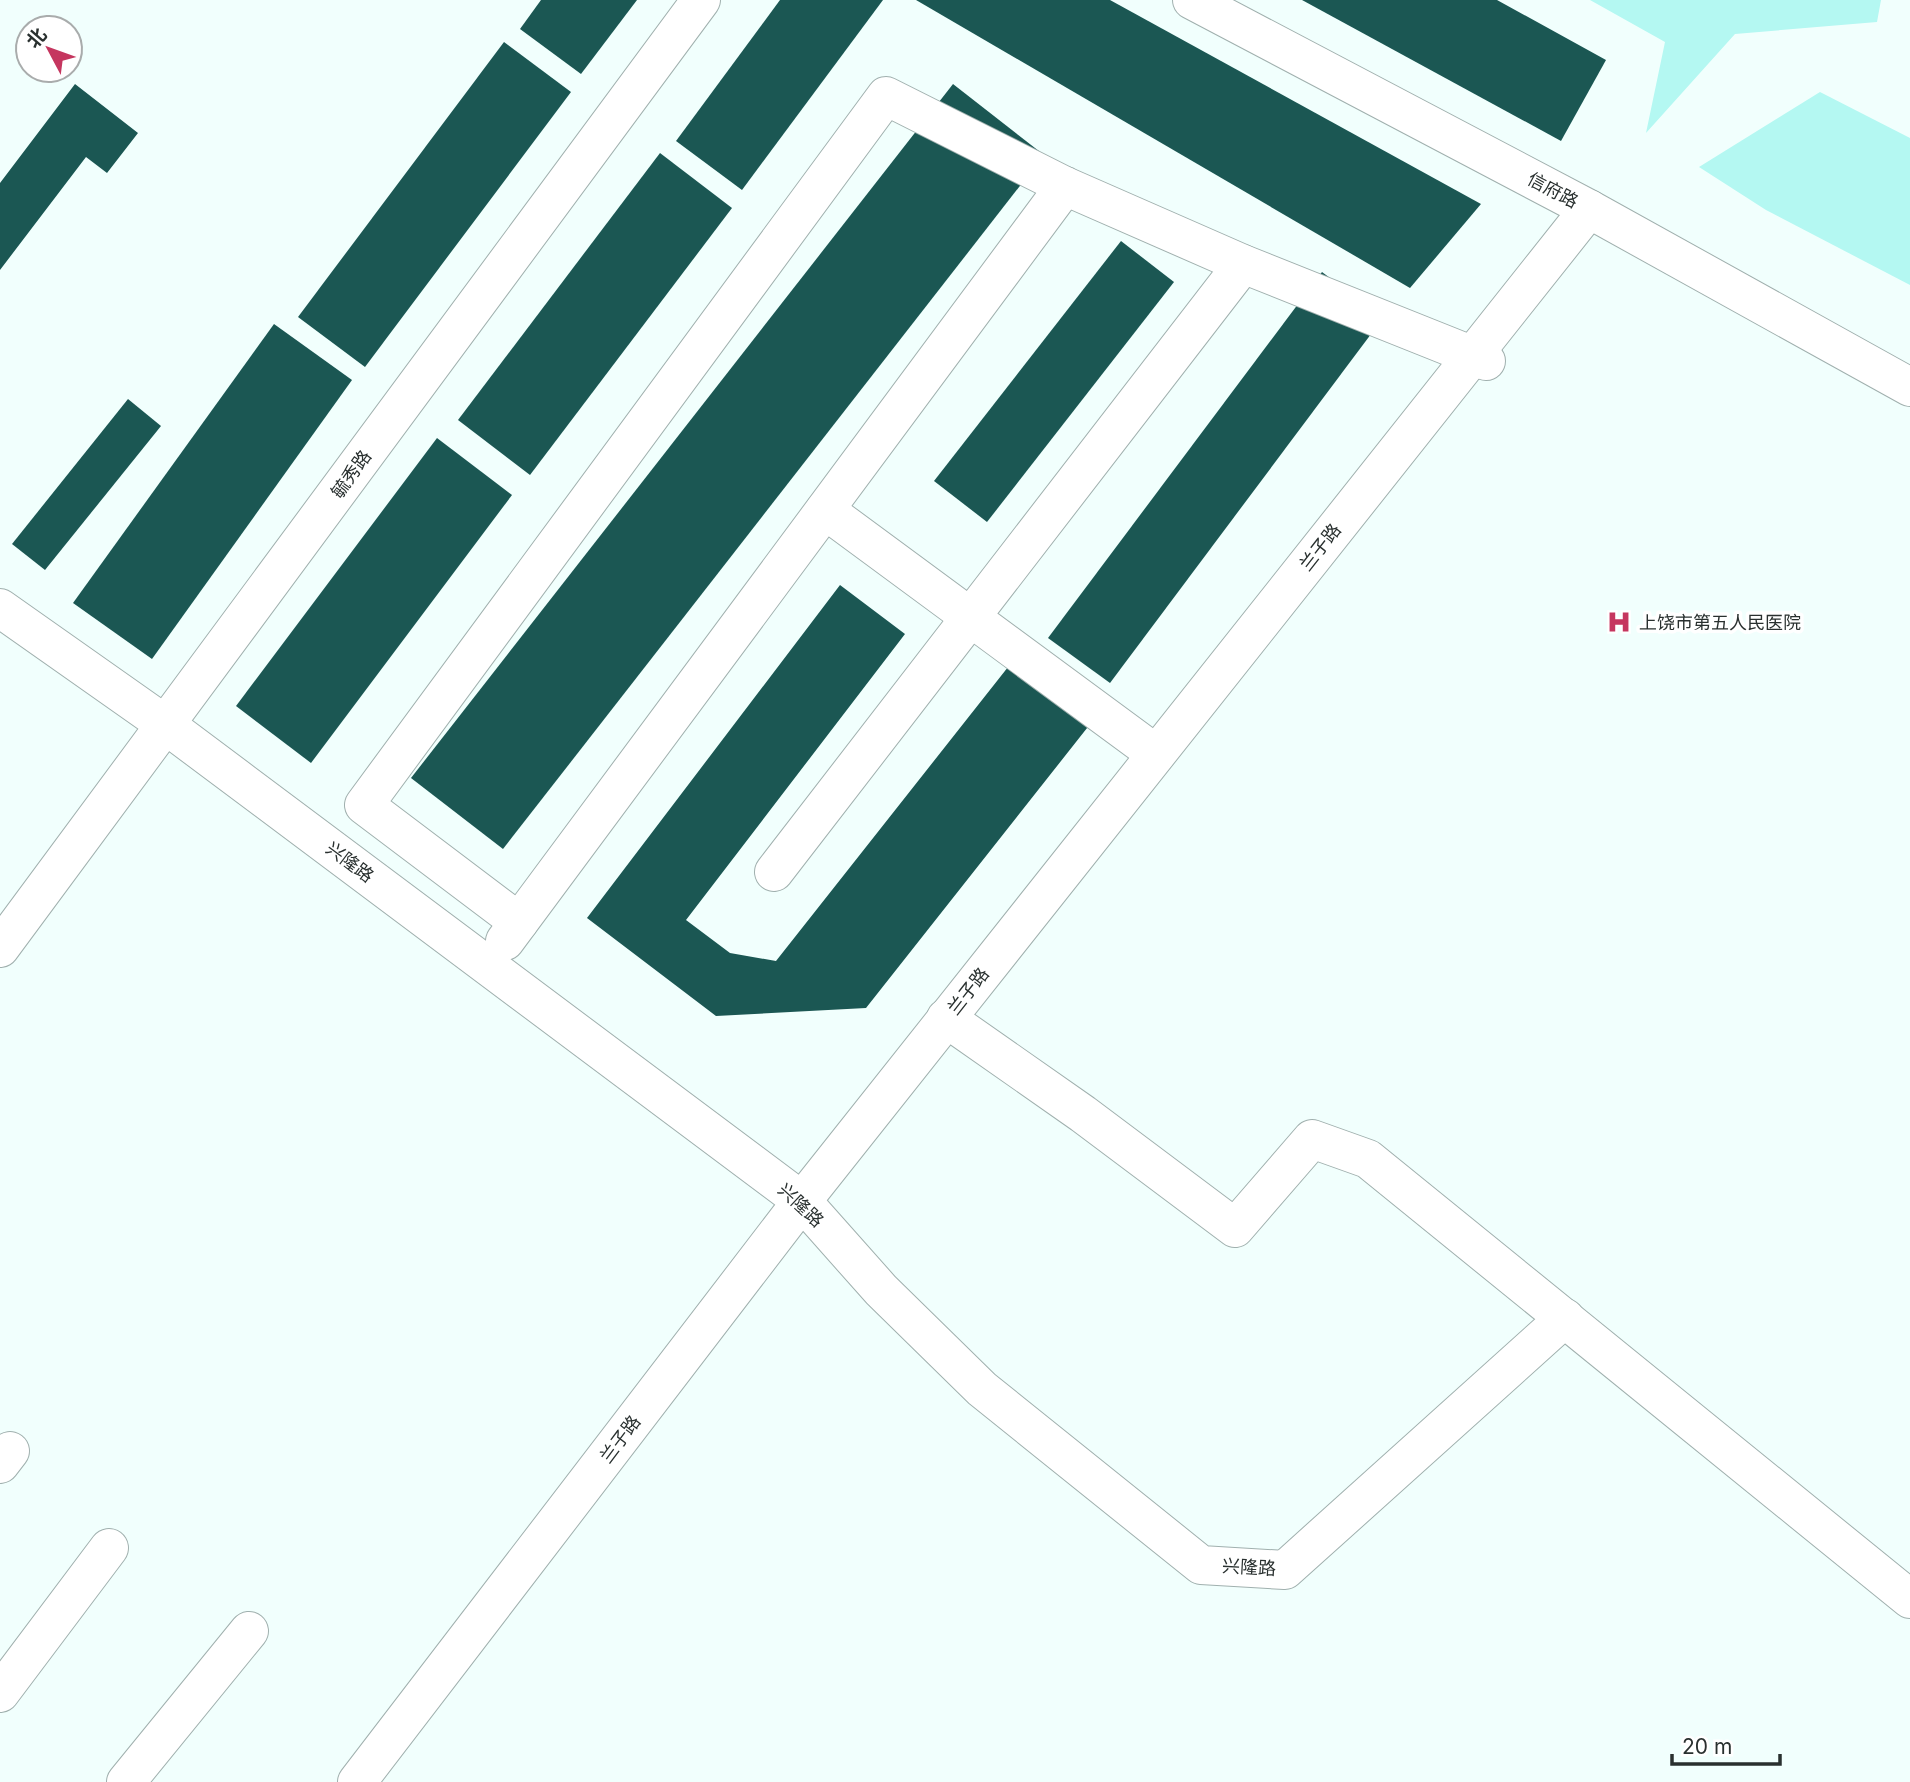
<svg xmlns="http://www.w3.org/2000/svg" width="1910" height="1782" viewBox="0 0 1910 1782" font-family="Inter,'Noto Sans SC',sans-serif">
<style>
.green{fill:#b4f8f2}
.building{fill:#1b5753}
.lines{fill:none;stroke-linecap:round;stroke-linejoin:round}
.minor-casing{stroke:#a0b0ae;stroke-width:40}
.minor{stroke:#fff;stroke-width:38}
.labels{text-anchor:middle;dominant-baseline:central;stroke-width:7;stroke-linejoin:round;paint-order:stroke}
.street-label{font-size:18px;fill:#29302f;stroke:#fff}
.poi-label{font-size:18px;fill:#29302f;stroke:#fff;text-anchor:start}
</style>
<rect width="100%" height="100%" fill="#f1fffd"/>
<!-- green -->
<g class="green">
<path d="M1590 0H1881L1877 22 1735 34 1646 133 1665 42Z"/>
<path d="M1820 92 1910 138V285L1766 210 1699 167Z"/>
</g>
<!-- building -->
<g class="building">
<path d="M541 0H637L581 74 520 29Z"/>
<path d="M780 0H883L742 190 676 141Z"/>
<path d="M916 0H1110L1481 204 1410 288Z"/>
<path d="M1302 0H1497L1606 60 1561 141Z"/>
<path d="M504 42 571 92 365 367 298 317Z"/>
<path d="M75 84 138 133 107 173 86 157 0 270V183Z"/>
<path d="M953 84 1044 155 503 849 411 778Z"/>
<path d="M660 153 732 208 530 475 458 420Z"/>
<path d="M1121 241 1174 282 987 522 934 481Z"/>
<path d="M1322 272 1383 318 1110 683 1048 638Z"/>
<path d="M274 324 352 380 152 659 73 603Z"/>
<path d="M128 399 161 426 45 570 12 544Z"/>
<path d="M437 438 512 495 311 763 236 706Z"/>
<path d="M840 585 905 634 686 920 730 953 776 961 1012 662 1091 723 866 1008 716 1016 587 918Z"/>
</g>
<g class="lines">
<!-- minor casing -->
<g class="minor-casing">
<g id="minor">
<path d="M1192 0 1589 209 1910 387"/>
<path d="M825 510 1156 754"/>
<path d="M0 608 166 725 802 1201 881 1290 982 1389 1201 1565 1285 1570 1565 1318"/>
<path d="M774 872 1243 264"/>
<path d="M519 922 364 805 886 96 1065 186 1243 264 1486 361"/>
<path d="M505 941 1065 186"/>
<path d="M0 948 701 0"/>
<path d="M946 1018 1083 1114 1235 1228 1312 1139 1368 1159 1910 1599"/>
<path d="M0 1464 10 1451"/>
<path d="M0 1693 109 1548"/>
<path d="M126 1782 249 1631"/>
<path d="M357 1782 802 1201 1589 209"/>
</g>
</g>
<!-- minor -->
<use href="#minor" class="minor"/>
</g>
<!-- icons -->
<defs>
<g id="hospital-bare" transform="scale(1.89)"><path d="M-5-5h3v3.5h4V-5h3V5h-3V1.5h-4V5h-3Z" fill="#c5365f" stroke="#fff" stroke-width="2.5" paint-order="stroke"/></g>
</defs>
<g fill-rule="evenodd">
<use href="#hospital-bare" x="1619" y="622"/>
</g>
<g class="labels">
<!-- street labels -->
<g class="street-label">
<text transform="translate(1553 190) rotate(28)">信府路</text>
<text transform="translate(351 474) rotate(-54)">毓秀路</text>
<text transform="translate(1320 547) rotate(-52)">兰子路</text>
<text transform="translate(350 862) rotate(37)">兴隆路</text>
<text transform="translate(968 991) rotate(-52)">兰子路</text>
<text transform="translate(801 1205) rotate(43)">兴隆路</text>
<text transform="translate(620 1439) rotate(-53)">兰子路</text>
<text transform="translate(1249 1567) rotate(3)">兴隆路</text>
</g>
<!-- poi labels -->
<g class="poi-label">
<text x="1639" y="622">上饶市第五人民医院</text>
</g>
</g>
<!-- north arrow -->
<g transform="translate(49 49) rotate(311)"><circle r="33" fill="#ffffff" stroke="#a9acac" stroke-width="2"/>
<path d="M0-5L12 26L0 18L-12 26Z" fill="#c5365f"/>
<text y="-10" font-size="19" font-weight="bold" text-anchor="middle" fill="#29302f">北</text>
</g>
<!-- scale -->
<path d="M1672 1754v10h108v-10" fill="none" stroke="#29302f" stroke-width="3.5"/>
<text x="1682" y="1754" font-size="21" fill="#29302f" stroke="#ffffff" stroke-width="5" paint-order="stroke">20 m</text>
</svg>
